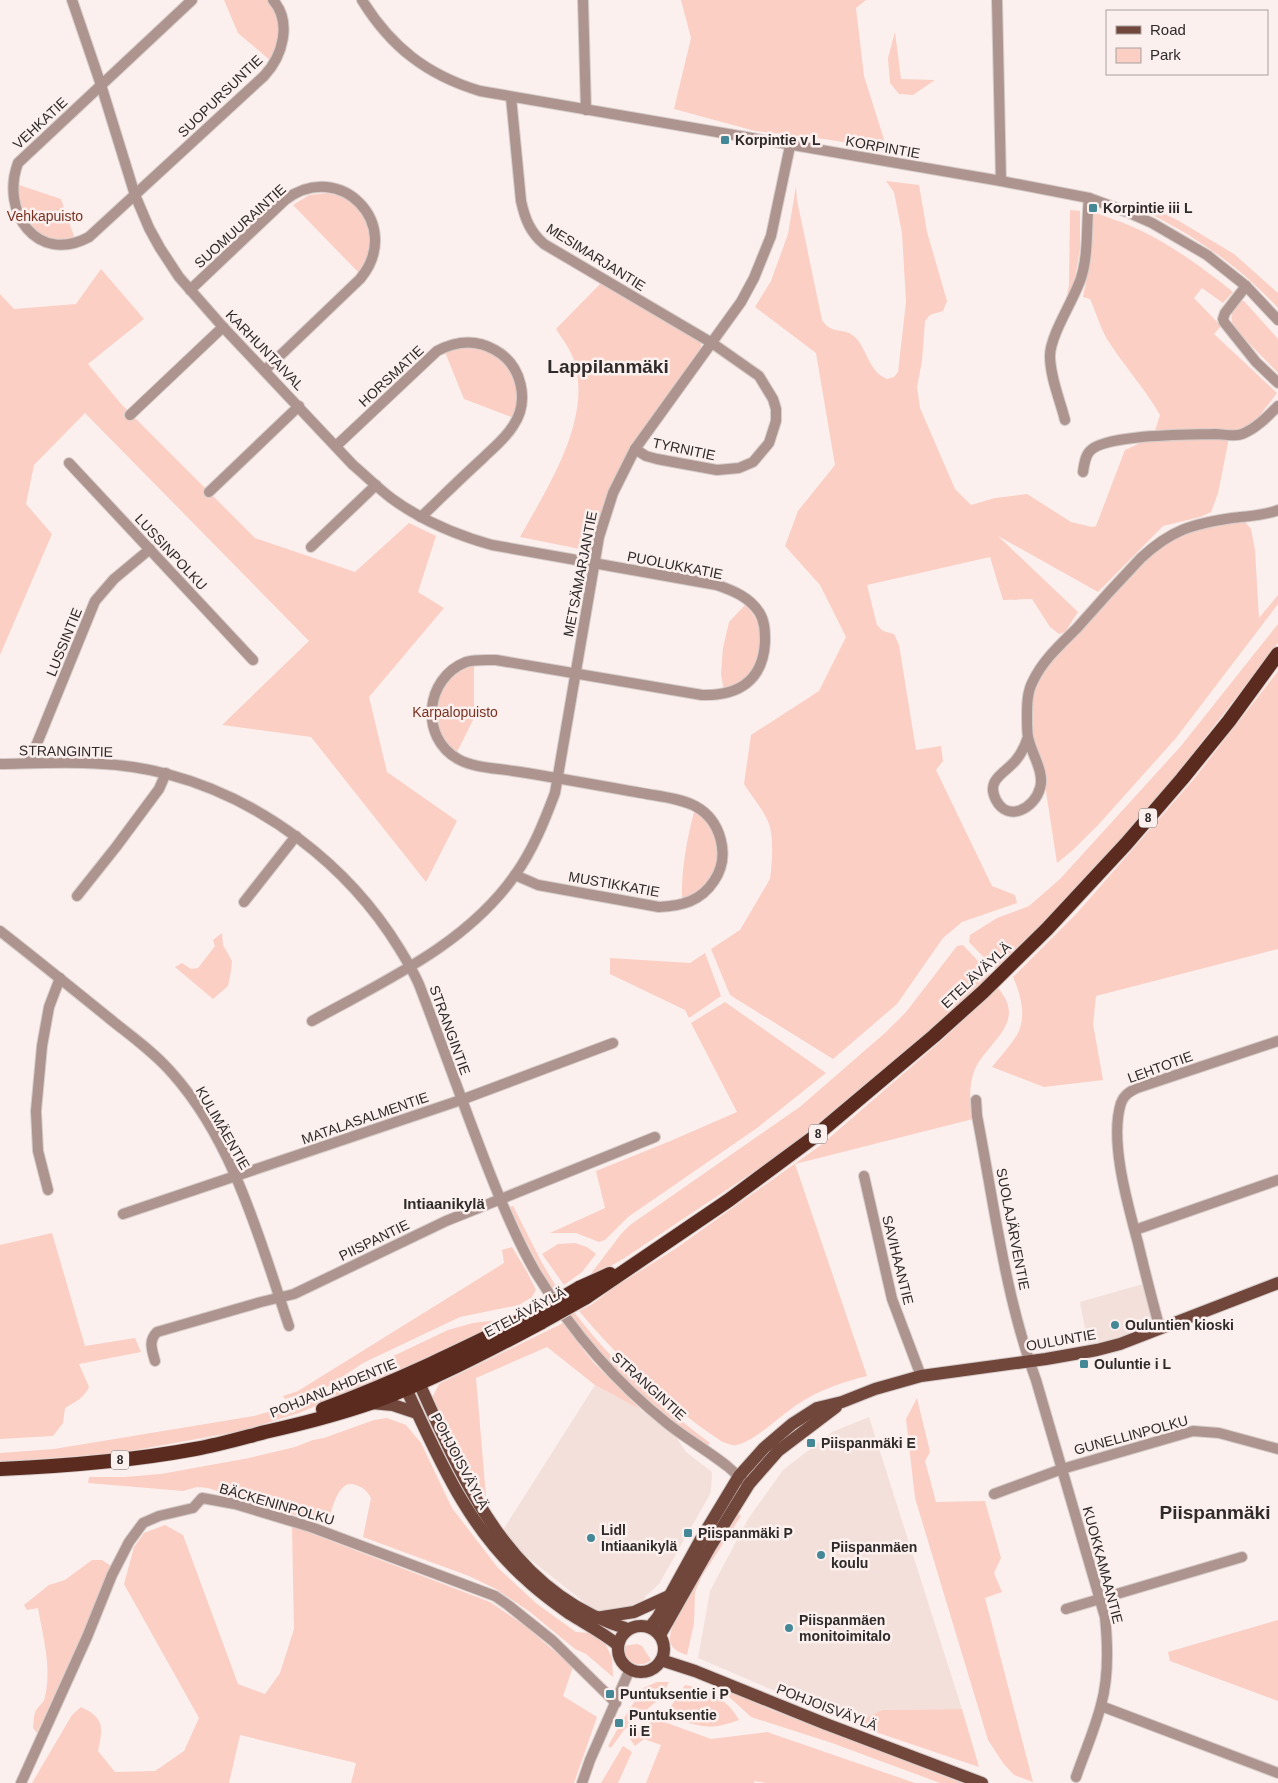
<svg xmlns="http://www.w3.org/2000/svg" width="1278" height="1783" viewBox="0 0 1278 1783" font-family="Helvetica,sans-serif">
<style>
.built{fill:#f3e0db}
.green{fill:#fbcfc4}
.lines{fill:none;stroke-linecap:round;stroke-linejoin:round}
.minor-casing{stroke:#d6cdcb;stroke-width:12}
.major-casing{stroke:#d6cdcb;stroke-width:14}
.highway-casing{stroke:#d6cdcb;stroke-width:16}
.minor{stroke:#ae948e;stroke-width:10}
.major{stroke:#71473c;stroke-width:12}
.highway{stroke:#5b2b20;stroke-width:14}
.highway-bridge-casing{stroke:#d6cdcb;stroke-width:16;stroke-linecap:butt}
.highway-bridge{stroke:#5b2b20;stroke-width:14}
.poi-dot{fill:#448897;stroke:#fbf0ee;stroke-width:2}
.labels{text-anchor:middle;dominant-baseline:central;stroke-width:5;stroke-linejoin:round;paint-order:stroke}
.shield{fill:#fbf0ee;stroke:#6c6665;stroke-width:1}
.shield-label{font-size:12px;font-weight:bold;fill:#2f2b2a}
.street-label{font-size:14px;fill:#2f2b2a;stroke:#fbf0ee}
.poi-label{font-size:14px;font-weight:bold;fill:#2f2b2a;stroke:#fbf0ee;text-anchor:start}
.park-label{font-size:14px;fill:#783222;stroke:#fbf0ee}
.neighbourhood-label{font-size:15px;font-weight:bold;fill:#2f2b2a;stroke:#fbf0ee}
.district-label{font-size:19px;font-weight:bold;fill:#2f2b2a;stroke:#fbf0ee}
</style>
<rect width="100%" height="100%" fill="#fbf0ee"/>
<!-- built -->
<g class="built">
<path d="M1143 1284 1154 1325 1114 1339 1088 1344 1080 1302Z"/>
<path d="M595 1385 641 1410 676 1437 686 1452 712 1472 711 1491 709 1496 659 1584 646 1596 640 1606 616 1612 594 1610 522 1553 503 1530Z"/>
<path d="M869 1417 962 1709 882 1710 852 1724 698 1658 710 1591 748 1519 783 1470 832 1432Z"/>
</g>
<!-- green -->
<g class="green">
<path d="M224 0H267C285 21 279 38 271 61L238 33Z"/>
<path d="M681 0H866L856 8 864 76 887 149 824 139 755 131 674 109 691 38Z"/>
<path d="M895 32 901 79 935 80 913 95 899 94 890 83 888 58Z"/>
<path d="M886 181 919 185 927 232 947 301 943 311 930 315 925 321 922 361 917 387 920 408 955 489 971 505 995 498 1027 494 1071 522 1092 527 1096 526 1125 450 1153 437 1160 415C1145 388 1123 365 1107 339 1100 327 1096 312 1090 299L1083 297 1087 277 1093 212C1106 217 1120 221 1133 227 1169 243 1202 267 1233 292L1223 303 1202 288 1194 298 1221 326 1214 334 1277 393 1252 426 1229 438 1218 493 1211 512 1200 517 1163 526 1098 592 998 536 1078 612 1065 632 1059 634 1050 627 1032 599 1003 600 990 557 867 585 877 625 883 631 894 634 899 645 916 750 941 746 943 761 936 770 992 886 1015 895 1017 903 962 922 943 938 897 1004 833 1059 730 995 711 949 740 930 770 879C772 866 774 837 769 824 764 810 752 797 744 784L751 735 819 691 846 637 820 585 785 546 798 511 835 465 816 353 755 307 771 281 788 234 796 186 797 200 822 320C832 336 843 326 855 337 868 350 868 371 887 379L894 377 898 372 906 302 902 233 894 192Z"/>
<path d="M13 183 61 199 75 239 56 241 27 228Z"/>
<path d="M327 193 341 196 353 203 364 214 371 225 370 253 359 273 293 205 309 195Z"/>
<path d="M1151 207 1179 221 1234 254 1278 293V308C1239 266 1199 239 1149 213Z"/>
<path d="M1070 210 1080 211V249L1075 279 1066 300 1069 285Z"/>
<path d="M101 269 144 319 88 364 122 405 255 538 355 572 409 523 436 536 418 592 444 608 369 697 387 772 457 821 426 882 311 737 222 725 309 641 85 413 34 465 26 504 52 534 0 655V294L14 309 76 304Z"/>
<path d="M601 283 701 341V349L630 450 610 488 590 551 520 537C548 487 596 414 572 355 568 346 561 337 556 329Z"/>
<path d="M1238 301H1244L1278 339V373L1235 329C1229 319 1231 310 1238 301Z"/>
<path d="M459 347C488 348 509 356 516 386 517 390 518 394 518 398 518 404 515 411 514 418L464 399 445 352Z"/>
<path d="M1244 521 1251 529 1255 550 1259 618 1278 595V604L1176 738 1099 824 1073 850 1057 863 1045 785 1032 735V698L1035 684 1048 662 1069 644 1105 603 1155 551 1177 537 1194 530Z"/>
<path d="M746 604 760 625 762 646 754 669 747 678 724 691 721 674 723 648 729 622Z"/>
<path d="M1278 624V643L1194 752 1139 820 1074 891 996 970 969 942 970 935 997 918 1029 906 1060 879 1181 746Z"/>
<path d="M474 665V718L456 754C449 747 441 739 438 729 437 726 437 721 437 717 435 691 450 673 474 665Z"/>
<path d="M1278 671V949L1096 996 1093 1024 1103 1080 1044 1087 992 1067C1000 1057 1010 1046 1017 1035 1027 1017 1021 995 1013 977L1077 913 1193 780Z"/>
<path d="M695 808 712 826 719 846 715 873 698 894 682 900C681 869 687 839 695 808Z"/>
<path d="M222 933 223 945 232 961 231 971 228 986 213 999 175 967 182 963 191 969 198 968 215 946 213 940Z"/>
<path d="M963 945 991 975 900 1057 776 1157 623 1259 593 1276 590 1275 621 1234 630 1225 801 1106 886 1032 906 1012 957 946Z"/>
<path d="M705 953 721 996 689 1018 685 1010 610 974V958L690 963Z"/>
<path d="M998 988C1028 1023 988 1041 975 1069 968 1086 970 1102 973 1119L795 1164 867 1376C843 1382 819 1390 798 1404 782 1414 754 1442 736 1445 731 1446 726 1443 721 1441 667 1405 621 1361 579 1311L591 1305 613 1288 675 1249 821 1145 941 1041Z"/>
<path d="M725 1002 826 1073 757 1128 628 1217 605 1240 599 1242 576 1233H550L605 1208 596 1171 668 1142 737 1112 691 1023Z"/>
<path d="M513 1206 542 1263 557 1288 553 1290C536 1263 523 1236 510 1207Z"/>
<path d="M52 1233 85 1346 135 1338 141 1352 79 1364 89 1387C85 1397 74 1403 65 1408L63 1423 53 1436 0 1439V1245Z"/>
<path d="M575 1243 587 1247 596 1254 582 1272 564 1285 542 1254 558 1244Z"/>
<path d="M512 1247 527 1272 536 1290 532 1297 519 1305 460 1317 363 1363 327 1387 285 1399 283 1396 298 1391 504 1263 502 1250Z"/>
<path d="M574 1312C613 1363 659 1405 710 1443L708 1446C669 1419 633 1389 601 1354 590 1342 580 1328 569 1315Z"/>
<path d="M506 1319 510 1321 475 1335 402 1370 299 1413 241 1431 119 1453 0 1462V1453L54 1449 254 1416 329 1394 351 1383 387 1359 448 1330 473 1323Z"/>
<path d="M563 1323 593 1362 641 1410 595 1385 547 1347 476 1378 486 1497 464 1465 432 1398 439 1384Z"/>
<path d="M917 1398 930 1452 925 1461 936 1502 985 1501 1001 1558 994 1573 1002 1592 985 1598 1033 1782 1014 1775 1003 1763 988 1740 915 1498 906 1419Z"/>
<path d="M387 1418 406 1425 421 1443 452 1508 498 1568 537 1604 576 1632 590 1633 604 1641 612 1658 613 1677 586 1654 575 1649 530 1612 496 1589 469 1576 363 1537 371 1498C367 1491 364 1488 356 1485 337 1478 332 1512 327 1525L208 1488 197 1487 183 1491 88 1483 89 1477H124L161 1474 249 1458 295 1447 313 1440 324 1438 374 1420Z"/>
<path d="M737 1513 741 1516 702 1576 695 1592 694 1623 687 1655C679 1652 672 1650 670 1641 667 1621 724 1534 737 1513Z"/>
<path d="M165 1525 183 1535 238 1684 265 1694 280 1673 294 1629 292 1526 490 1602 524 1625 573 1667 563 1696 597 1717 574 1783H351L356 1763 240 1735 229 1783H32L72 1715 81 1707C105 1718 103 1728 98 1751L115 1772 155 1771 184 1751 199 1718 124 1584 134 1547 144 1533Z"/>
<path d="M92 1560H102L111 1566 82 1635 37 1733 33 1728C34 1723 33 1718 35 1713 37 1706 44 1704 45 1697 52 1669 43 1636 38 1608L27 1610 24 1605 49 1585 65 1580Z"/>
<path d="M1278 1620V1701L1170 1661 1168 1652Z"/>
<path d="M637 1644 642 1646 651 1660C642 1667 632 1665 625 1657L624 1646Z"/>
<path d="M657 1682H669L661 1697 624 1730 611 1748 608 1746 621 1723 643 1688Z"/>
<path d="M685 1685C707 1689 728 1699 739 1720 707 1732 696 1726 666 1714Z"/>
<path d="M728 1691 772 1710 962 1783H940L832 1743 751 1717 726 1694Z"/>
<path d="M962 1709 979 1767 852 1724 882 1710Z"/>
<path d="M659 1720 711 1739 767 1732 915 1783H767L754 1781V1783H646L661 1745 644 1739 635 1746 630 1739 652 1721Z"/>
<path d="M623 1746 632 1752 618 1783H601Z"/>
</g>
<g class="lines">
<!-- minor casing -->
<g class="minor-casing">
<g id="minor">
<path d="M72 0 101 85 135 195 149 228 160 248 179 277 223 327 353 465C366 476 378 488 391 498 421 520 456 535 492 545L717 585C734 591 749 597 759 612 765 621 765 632 765 642 763 681 738 696 702 695L496 660C486 660 476 659 466 662 425 678 419 737 458 759 474 768 495 768 513 771 554 777 595 785 636 792 655 796 677 797 695 806 721 820 731 856 714 881 701 901 682 906 659 907L538 885 515 875"/>
<path d="M192 0 18 163C0 212 37 265 89 237L264 76C283 56 292 22 273 0"/>
<path d="M362 0C391 47 427 75 480 91L1001 181 1089 198 1127 212 1152 223 1207 255 1246 286 1278 320"/>
<path d="M583 0 586 110"/>
<path d="M997 0 1001 181"/>
<path d="M511 97 521 201C525 219 530 232 544 244L712 343 759 376 773 399 776 409V421L769 443 753 462 739 468 717 470 657 459 646 456 635 449"/>
<path d="M1246 286 1225 313 1223 319 1224 322 1256 362 1278 383"/>
<path d="M190 290 285 200C340 158 405 225 360 279L265 370"/>
<path d="M130 415 223 327"/>
<path d="M1065 420C1060 400 1050 377 1050 356 1050 335 1074 300 1081 278 1089 253 1086 224 1089 198"/>
<path d="M336 446 437 351C456 341 476 339 495 350 522 365 530 401 513 426 505 439 492 449 482 459 461 478 441 498 421 517"/>
<path d="M69 463 253 660"/>
<path d="M1083 472C1084 465 1085 456 1090 451 1105 434 1191 435 1215 434 1223 434 1234 437 1242 434 1256 429 1268 416 1278 406"/>
<path d="M209 492 299 406"/>
<path d="M311 547 376 485"/>
<path d="M1028 737C1025 746 1022 753 1016 760 1006 773 985 779 996 800 1008 823 1035 808 1040 788 1045 772 1031 753 1028 737 1027 731 1027 724 1027 718 1027 705 1027 692 1033 681 1043 660 1061 644 1077 628 1098 604 1119 581 1141 558 1171 530 1192 524 1232 518 1247 516 1264 516 1278 510"/>
<path d="M29 763 95 601 114 579 150 549"/>
<path d="M0 764C56 763 112 759 167 774 262 799 348 865 399 948 407 961 415 974 420 987 443 1047 464 1107 487 1166 501 1202 516 1239 536 1273 571 1330 615 1382 668 1424 687 1439 708 1451 727 1466 733 1471 738 1476 744 1481"/>
<path d="M77 896 116 847 159 789 166 773"/>
<path d="M244 902 296 836"/>
<path d="M0 931C37 960 73 989 110 1019 131 1036 154 1052 172 1073 234 1142 260 1241 289 1326"/>
<path d="M312 1021C384 981 466 945 515 875 533 850 544 822 555 793L599 537 613 493 635 449 741 302 754 278 771 236 790 146"/>
<path d="M976 1100 977 1116C994 1203 1005 1297 1036 1380L1105 1617C1108 1646 1109 1677 1101 1705 1095 1729 1084 1754 1076 1777"/>
<path d="M864 1176 892 1299 921 1376"/>
<path d="M48 1190 38 1151 36 1111 42 1046 49 1007 60 978"/>
<path d="M123 1214 461 1100 613 1043"/>
<path d="M1135 1230 1278 1180"/>
<path d="M1160 1329C1152 1300 1145 1272 1138 1243 1128 1205 1109 1141 1121 1103 1124 1095 1129 1092 1137 1088L1278 1041"/>
<path d="M155 1361C152 1350 148 1341 157 1332L261 1302 294 1294 446 1221 655 1137"/>
<path d="M994 1494 1062 1469 1193 1431 1219 1433 1278 1449"/>
<path d="M1066 1609 1242 1557"/>
<path d="M1101 1706 1278 1773"/>
<path d="M21 1783 87 1637 112 1575 129 1542 143 1523 159 1516 193 1508 202 1498 235 1504 311 1527 495 1596 508 1605 553 1641 616 1703"/>
<path d="M582 1783 590 1760 630 1669"/>
</g>
</g>
<!-- major casing -->
<g class="major-casing">
<g id="major">
<path d="M415 1374C462 1478 508 1594 628 1629"/>
<path d="M402 1380C437 1454 465 1526 528 1581 541 1593 556 1604 570 1614 586 1624 603 1633 618 1645"/>
<path d="M371 1403 393 1405 417 1413"/>
<path d="M596 1618 634 1612 669 1596"/>
<circle cx="641" cy="1649" r="23"/>
<path d="M650 1627 658 1617 701 1539 739 1476 764 1448 792 1424 817 1408 842 1402 875 1389 921 1376 1046 1359 1097 1350 1120 1344 1278 1283"/>
<path d="M660 1635 710 1547 749 1484 778 1451 836 1407"/>
<path d="M661 1660 695 1671 826 1724 982 1783"/>
</g>
</g>
<!-- highway casing -->
<g class="highway-casing">
<g id="highway">
<path d="M579 1288 610 1274"/>
<path d="M585 1298 729 1200 814 1137 934 1036 983 992 1047 929 1126 844 1182 779 1229 721 1278 654"/>
<path d="M323 1409C396 1382 466 1348 536 1313"/>
<path d="M0 1469C65 1466 131 1461 195 1449 219 1445 242 1438 265 1432 301 1424 336 1415 371 1403 430 1381 486 1352 542 1322"/>
</g>
</g>
<!-- minor -->
<use href="#minor" class="minor"/>
<!-- major -->
<use href="#major" class="major"/>
<!-- highway -->
<use href="#highway" class="highway"/>
<!-- highway-bridge casing -->
<g class="highway-bridge-casing">
<g id="highway-bridge">
<path d="M536 1313 579 1288"/>
<path d="M542 1322 585 1298"/>
</g>
</g>
<!-- highway-bridge -->
<use href="#highway-bridge" class="highway-bridge"/>
</g>
<!-- markers -->
<g class="poi-dot">
<rect x="720" y="135" width="10" height="10" rx="2.5"/>
<rect x="1088" y="203" width="10" height="10" rx="2.5"/>
<circle cx="1115" cy="1325" r="5"/>
<rect x="1079" y="1359" width="10" height="10" rx="2.5"/>
<rect x="806" y="1438" width="10" height="10" rx="2.5"/>
<rect x="683" y="1528" width="10" height="10" rx="2.5"/>
<circle cx="591" cy="1538" r="5"/>
<circle cx="821" cy="1555" r="5"/>
<circle cx="789" cy="1628" r="5"/>
<rect x="605" y="1689" width="10" height="10" rx="2.5"/>
<rect x="614" y="1718" width="10" height="10" rx="2.5"/>
</g>
<g class="labels">
<!-- shield labels -->
<g class="shield">
<rect x="1139" y="808.5" width="18" height="19" rx="4"/>
<rect x="809" y="1124.5" width="18" height="19" rx="4"/>
<rect x="111" y="1450.5" width="18" height="19" rx="4"/>
</g>
<g class="shield-label">
<text x="1148" y="818">8</text>
<text x="818" y="1134">8</text>
<text x="120" y="1460">8</text>
</g>
<!-- street labels -->
<g class="street-label">
<text transform="translate(220 96) rotate(-44)">SUOPURSUNTIE</text>
<text transform="translate(40 123) rotate(-43)">VEHKATIE</text>
<text transform="translate(883 147) rotate(10)">KORPINTIE</text>
<text transform="translate(240 226) rotate(-42)">SUOMUURAINTIE</text>
<text transform="translate(596 257) rotate(32)">MESIMARJANTIE</text>
<text transform="translate(265 350) rotate(46)">KARHUNTAIVAL</text>
<text transform="translate(391 376) rotate(-43)">HORSMATIE</text>
<text transform="translate(684 449) rotate(12)">TYRNITIE</text>
<text transform="translate(171 552) rotate(47)">LUSSINPOLKU</text>
<text transform="translate(675 565) rotate(11)">PUOLUKKATIE</text>
<text transform="translate(580 574) rotate(-79)">METSÄMARJANTIE</text>
<text transform="translate(64 642) rotate(-68)">LUSSINTIE</text>
<text transform="translate(66 751) rotate(1)">STRANGINTIE</text>
<text transform="translate(614 884) rotate(10)">MUSTIKKATIE</text>
<text transform="translate(976 975) rotate(-43)">ETELÄVÄYLÄ</text>
<text transform="translate(450 1030) rotate(70)">STRANGINTIE</text>
<text transform="translate(1160 1067) rotate(-20)">LEHTOTIE</text>
<text transform="translate(365 1118) rotate(-19)">MATALASALMENTIE</text>
<text transform="translate(223 1128) rotate(60)">KULIMÄENTIE</text>
<text transform="translate(1013 1229) rotate(79)">SUOLAJÄRVENTIE</text>
<text transform="translate(374 1240) rotate(-26)">PIISPANTIE</text>
<text transform="translate(898 1260) rotate(76)">SAVIHAANTIE</text>
<text transform="translate(525 1312) rotate(-28)">ETELÄVÄYLÄ</text>
<text transform="translate(1061 1340) rotate(-10)">OULUNTIE</text>
<text transform="translate(649 1386) rotate(42)">STRANGINTIE</text>
<text transform="translate(333 1388) rotate(-22)">POHJANLAHDENTIE</text>
<text transform="translate(1131 1435) rotate(-15)">GUNELLINPOLKU</text>
<text transform="translate(460 1461) rotate(62)">POHJOISVÄYLÄ</text>
<text transform="translate(277 1504) rotate(16)">BÄCKENINPOLKU</text>
<text transform="translate(1103 1565) rotate(75)">KUOKKAMAANTIE</text>
<text transform="translate(827 1707) rotate(21)">POHJOISVÄYLÄ</text>
</g>
<!-- poi labels -->
<g class="poi-label">
<text x="735" y="140">Korpintie v L</text>
<text x="1103" y="208">Korpintie iii L</text>
<text x="1125" y="1325">Ouluntien kioski</text>
<text x="1094" y="1364">Ouluntie i L</text>
<text x="821" y="1443">Piispanmäki E</text>
<text x="601" y="1530">Lidl<tspan x="601" dy="16">Intiaanikylä</tspan></text>
<text x="698" y="1533">Piispanmäki P</text>
<text x="831" y="1547">Piispanmäen<tspan x="831" dy="16">koulu</tspan></text>
<text x="799" y="1620">Piispanmäen<tspan x="799" dy="16">monitoimitalo</tspan></text>
<text x="620" y="1694">Puntuksentie i P</text>
<text x="629" y="1715">Puntuksentie<tspan x="629" dy="16">ii E</tspan></text>
</g>
<!-- park labels -->
<g class="park-label">
<text x="45" y="216">Vehkapuisto</text>
<text x="455" y="712">Karpalopuisto</text>
</g>
<!-- neighbourhood labels -->
<g class="neighbourhood-label">
<text x="444" y="1203">Intiaanikylä</text>
</g>
<!-- district labels -->
<g class="district-label">
<text x="608" y="366">Lappilanmäki</text>
<text x="1215" y="1512">Piispanmäki</text>
</g>
</g>
<!-- legend -->
<rect x="1106" y="10" width="162" height="65" fill="#fbf0ee" stroke="#a9a1a0"/>
<rect x="1116" y="26" width="25" height="8" fill="#71473c" stroke="#a9a1a0"/>
<text x="1150" y="35" font-size="15" fill="#2f2b2a">Road</text>
<rect x="1116" y="48" width="25" height="15" fill="#fbcfc4" stroke="#a9a1a0"/>
<text x="1150" y="60" font-size="15" fill="#2f2b2a">Park</text>
</svg>
